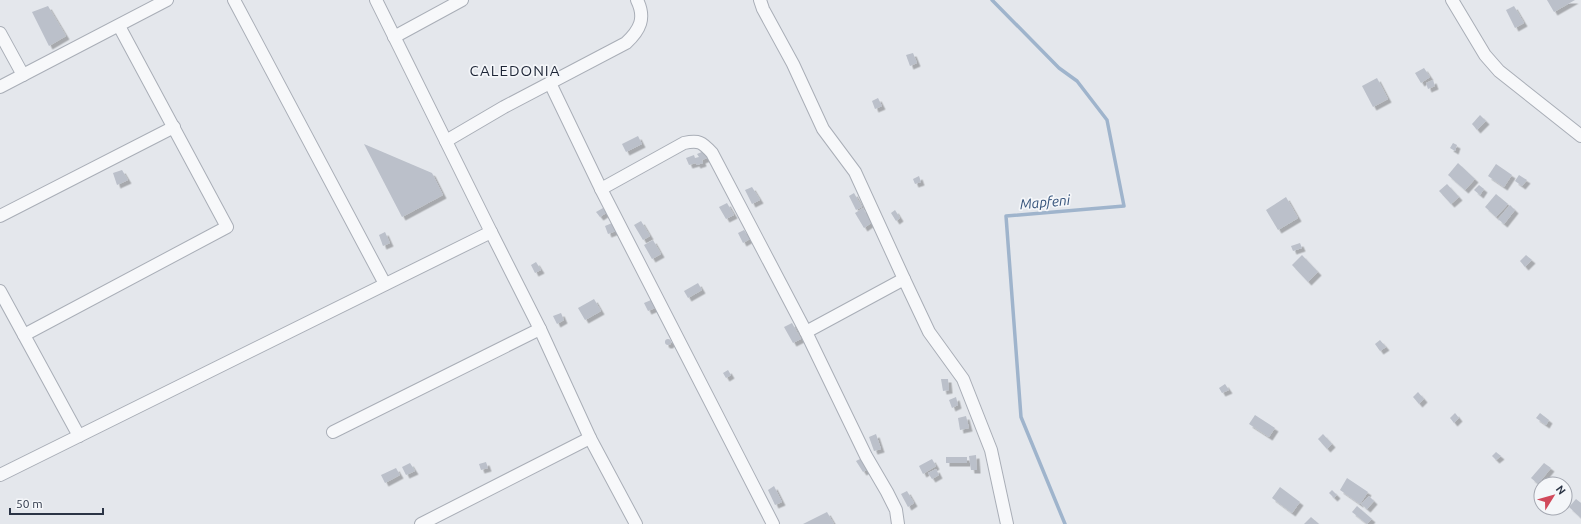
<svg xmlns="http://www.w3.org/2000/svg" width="1581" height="524" viewBox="0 0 1581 524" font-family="Ubuntu,sans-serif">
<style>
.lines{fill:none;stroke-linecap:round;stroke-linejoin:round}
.stream{stroke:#9fb4cc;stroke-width:3.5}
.building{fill:#bbc0ca;filter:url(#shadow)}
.street-casing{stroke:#a9aeb7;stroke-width:14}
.street{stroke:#f7f8fa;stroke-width:12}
.labels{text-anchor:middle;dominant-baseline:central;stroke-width:3.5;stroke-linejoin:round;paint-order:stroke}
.water-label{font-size:14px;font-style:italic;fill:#34527a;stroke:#f4f6f9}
.quarter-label{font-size:15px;letter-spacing:1px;fill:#1d2536;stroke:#f4f6f9}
</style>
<defs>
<filter id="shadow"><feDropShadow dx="3.5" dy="3.5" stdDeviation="0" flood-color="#0004"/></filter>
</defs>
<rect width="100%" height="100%" fill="#e4e7ec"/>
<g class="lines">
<!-- stream -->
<path class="stream" d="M992 0 1059 68 1077 81 1107 120 1124 206 1006 216 1021 417 1065 524"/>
</g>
<!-- building -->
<g class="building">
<path d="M1547 0H1575L1554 12Z"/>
<path d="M48 6 66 36 49 46 32 12Z"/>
<path d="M1514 6 1524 23 1515 28 1506 10Z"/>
<path d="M913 53 917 63 910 66 906 55Z"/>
<path d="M1424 68 1430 77 1421 83 1415 73Z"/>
<path d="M1377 78 1388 99 1373 107 1362 86Z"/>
<path d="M1433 80 1435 86 1428 89 1426 83Z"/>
<path d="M878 98 882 106 875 109 872 101Z"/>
<path d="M1480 115 1486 121 1477 130 1472 124Z"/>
<path d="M638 136 642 144 626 152 622 144Z"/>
<path d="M1453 143 1457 145 1455 151 1450 148Z"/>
<path d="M364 144 432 173 443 195 402 217Z"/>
<path d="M704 151 707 158 702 160 703 163 697 165 696 163 689 165 686 158 694 155 695 158 699 157 697 154Z"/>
<path d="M1458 163 1475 179 1465 190 1448 175Z"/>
<path d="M1496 164 1512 175 1504 187 1488 176Z"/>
<path d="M122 170 128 180 117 185 113 173Z"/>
<path d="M1519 175 1527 180 1522 186 1515 181Z"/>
<path d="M919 176 921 182 915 184 913 179Z"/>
<path d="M1447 184 1459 197 1451 204 1439 191Z"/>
<path d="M1479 185 1484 189 1480 195 1474 190Z"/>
<path d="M752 187 760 200 752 204 745 190Z"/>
<path d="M854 193 862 207 856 210 849 196Z"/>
<path d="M1496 194 1508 204 1496 217 1485 207Z"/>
<path d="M1286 197 1298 218 1278 230 1266 210Z"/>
<path d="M727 203 734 215 726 219 719 207Z"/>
<path d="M1510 205 1515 210 1504 224 1498 219Z"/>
<path d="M603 208 606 213 600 217 596 212Z"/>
<path d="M863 208 871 223 864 228 855 213Z"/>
<path d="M895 210 900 218 896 221 891 213Z"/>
<path d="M641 221 650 236 643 240 634 225Z"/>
<path d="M612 223 616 231 608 234 605 226Z"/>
<path d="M744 230 750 239 743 243 738 233Z"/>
<path d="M385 232 390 243 383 246 379 235Z"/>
<path d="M653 240 661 254 652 259 644 245Z"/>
<path d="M1300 243 1302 248 1293 251 1291 246Z"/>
<path d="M1302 255 1318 272 1308 282 1292 265Z"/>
<path d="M1526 255 1532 260 1525 267 1520 261Z"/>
<path d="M536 262 541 270 535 273 531 265Z"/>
<path d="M698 283 702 290 688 298 684 291Z"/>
<path d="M594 299 601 311 585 320 578 308Z"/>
<path d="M651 300 655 308 648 311 644 303Z"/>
<path d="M561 313 564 320 557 324 553 316Z"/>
<path d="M792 323 801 339 793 343 784 327Z"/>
<circle cx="668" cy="342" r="3"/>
<path d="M1380 340 1386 347 1380 351 1375 344Z"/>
<path d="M728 370 731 375 726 378 723 373Z"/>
<path d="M941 379H948L949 390 943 391Z"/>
<path d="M1225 384 1229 390 1222 393 1219 388Z"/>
<path d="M1418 392 1424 399 1419 404 1413 397Z"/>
<path d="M956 397 958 405 952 408 949 400Z"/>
<path d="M1455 413 1459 418 1454 423 1450 418Z"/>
<path d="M1540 413 1549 420 1546 425 1536 418Z"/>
<path d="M1255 415 1275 428 1269 437 1249 424Z"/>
<path d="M966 416 969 428 960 430 958 418Z"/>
<path d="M876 434 881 449 874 451 869 437Z"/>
<path d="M1323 434 1332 444 1327 449 1318 439Z"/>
<path d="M1496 452 1501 456 1496 460 1492 456Z"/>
<path d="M976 455 977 470H971L969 456Z"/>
<rect x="946" y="457" width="21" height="6"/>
<path d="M862 458 868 469 863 472 856 461Z"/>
<path d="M932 459 936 466 923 474 919 466Z"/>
<path d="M486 462 488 468 481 470 479 464Z"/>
<path d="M410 463 415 471 406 475 402 467Z"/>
<path d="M1544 463 1551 468 1538 484 1531 478Z"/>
<path d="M396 468 400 475 385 483 381 475Z"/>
<path d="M936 469 939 475 932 479 928 473Z"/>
<path d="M1347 478 1368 492 1360 504 1340 490Z"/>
<path d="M774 486 782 502 775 505 768 490Z"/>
<path d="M1280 487 1300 502 1292 513 1272 498Z"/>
<path d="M1332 490 1337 495 1334 498 1329 493Z"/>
<path d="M907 491 914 503 908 507 901 494Z"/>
<path d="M1369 496 1374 501 1367 509 1361 504Z"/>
<path d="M1576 499 1581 503V518L1569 507Z"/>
<path d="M1357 506 1372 519 1367 524 1352 512Z"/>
<path d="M827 512 834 524H803Z"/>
<path d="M1311 517 1319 524H1304Z"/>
</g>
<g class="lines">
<!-- street casing -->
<g class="street-casing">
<g id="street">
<path d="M234 0 385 284"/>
<path d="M760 0 763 9 793 64 823 129 855 172 904 279"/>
<path d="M1452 0 1485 55 1499 71 1581 136"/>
<path d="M0 33 23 75"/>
<path d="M394 37 462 0"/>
<path d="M550 83 601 189 773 524"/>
<path d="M0 87 167 0"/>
<path d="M446 141 504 107 626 43C640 30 646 18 637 0"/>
<path d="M601 189 684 143C699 140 702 142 712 153L806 332 866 456 887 492 896 510 898 524"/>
<path d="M0 216 174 127"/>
<path d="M491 232 540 329 590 438 636 524"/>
<path d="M0 291 79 436"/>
<path d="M806 332 904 279 929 332 963 379 991 450 1007 524"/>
<path d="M24 335 227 227 119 26"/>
<path d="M333 432 540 329"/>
<path d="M0 475 491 232 376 0"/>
<path d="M421 524 590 438"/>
</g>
</g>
<!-- street -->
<use href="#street" class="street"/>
</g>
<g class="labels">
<!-- water labels -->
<g class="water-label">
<text transform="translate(1045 202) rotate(-5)">Mapfeni</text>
</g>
<!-- quarter labels -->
<g class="quarter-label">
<text x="515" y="70">CALEDONIA</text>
</g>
</g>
<!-- north arrow -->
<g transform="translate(1553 496) rotate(53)"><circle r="19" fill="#f4f6f9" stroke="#a4a8b1"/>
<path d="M0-3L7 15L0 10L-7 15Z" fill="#d1495b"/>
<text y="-6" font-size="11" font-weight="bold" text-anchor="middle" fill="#2b3445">N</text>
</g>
<!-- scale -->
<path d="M10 508v6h93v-6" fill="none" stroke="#2b3445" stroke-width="2"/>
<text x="16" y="508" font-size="12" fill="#2b3445" stroke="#f4f6f9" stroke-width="3" paint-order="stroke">50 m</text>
</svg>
